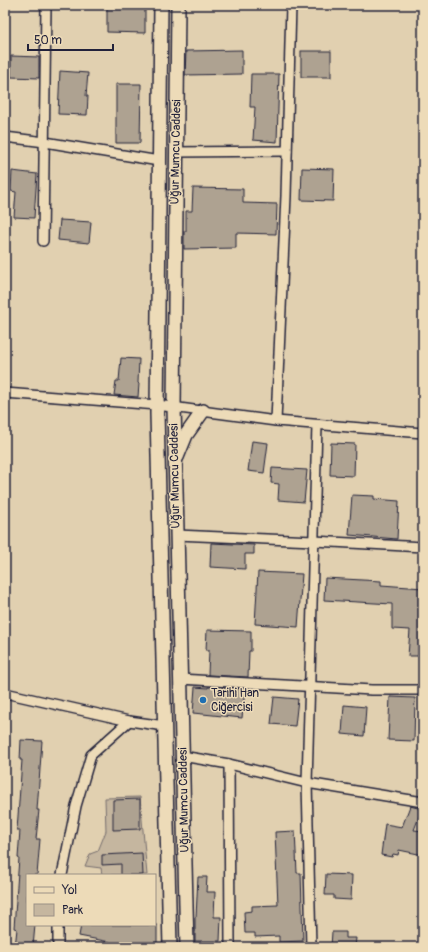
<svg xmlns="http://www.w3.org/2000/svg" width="428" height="952" viewBox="0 0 428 952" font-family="Pangolin,sans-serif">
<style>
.green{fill:#c5b69f;stroke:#746c6d}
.building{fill:#aea291;stroke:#22223b}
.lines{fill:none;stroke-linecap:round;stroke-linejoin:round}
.street-casing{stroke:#22223b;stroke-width:12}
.secondary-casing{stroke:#22223b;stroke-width:16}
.street{stroke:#eddbb8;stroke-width:9}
.secondary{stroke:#eddbb8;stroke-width:13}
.poi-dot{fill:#1f6fb2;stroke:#eddbb8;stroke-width:1.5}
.labels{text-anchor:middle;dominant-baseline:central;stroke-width:3;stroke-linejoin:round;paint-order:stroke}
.street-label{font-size:12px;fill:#22223b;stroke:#eddbb8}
.poi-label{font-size:12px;fill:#22223b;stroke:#eddbb8;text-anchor:start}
</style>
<rect width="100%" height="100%" fill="#e1d0b0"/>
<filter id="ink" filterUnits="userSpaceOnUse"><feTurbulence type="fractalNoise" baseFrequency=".025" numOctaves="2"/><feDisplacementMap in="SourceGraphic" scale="8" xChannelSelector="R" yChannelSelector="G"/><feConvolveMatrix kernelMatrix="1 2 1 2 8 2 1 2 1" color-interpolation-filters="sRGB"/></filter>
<g filter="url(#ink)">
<!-- green -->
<g class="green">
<path d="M140 797 147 875H102L101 868 85 866 90 854 98 851 106 831 105 798Z"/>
<path d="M190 944 226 946V947H190Z"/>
</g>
<!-- building -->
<g class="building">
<path d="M107 5H145V33L107 32Z"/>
<path d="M242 50V74L185 75 186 51Z"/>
<rect x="301" y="51" width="30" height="26"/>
<path d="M11 56 39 57V78L11 77Z"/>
<path d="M60 71 88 73 86 96H88L87 115 58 114Z"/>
<path d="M251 74H279L277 142 253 140 255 107H250Z"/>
<path d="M116 84H141L140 143H116Z"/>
<path d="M302 168 334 169 333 201 301 200Z"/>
<path d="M12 171 37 174 34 218 14 217 16 192 11 191Z"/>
<path d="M193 188 243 189V203L277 204 276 234 236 233V248L184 249V231H186V211H192Z"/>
<path d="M60 220 91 222 89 243 58 240Z"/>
<path d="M121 358 139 359 138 383 139 384 138 397 114 395 116 381H119Z"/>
<path d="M252 441 268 443 264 473 248 471Z"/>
<path d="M331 443 355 444 354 476 330 475Z"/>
<path d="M272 468 307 470 304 502 278 500 279 484 271 483Z"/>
<path d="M352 495 374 496V499L399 501 397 539 349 535Z"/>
<path d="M211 543 254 545V554H245V569L210 567Z"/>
<path d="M258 572 302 574 298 627 255 624Z"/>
<path d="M325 578 381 581V585L423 588V656H408L410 630 392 629V604L324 600Z"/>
<path d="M207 630 251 631V651H249L248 677 208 675 209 650H206Z"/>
<path d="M195 687 208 688V687L245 689 242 718 193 713Z"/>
<path d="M274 697 298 699 295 726 271 724Z"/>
<path d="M390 697 415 698 414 741 388 740Z"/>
<path d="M344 705 366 707 364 736 342 734Z"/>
<path d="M21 740 42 741 37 810H39L36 839H40L37 875H27V925H35L33 947H15L17 929 14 928 19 858H18L20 830H17L22 760H20Z"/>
<path d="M140 799V829L113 830V800Z"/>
<path d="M410 806 422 809 414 830 423 831V855L399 850 398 855 393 854 392 857 381 855 385 824 402 827Z"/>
<path d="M295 831 297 873H301L303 941 279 942V936L255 937V933H245L244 912 252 911V906L278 905 275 832Z"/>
<path d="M142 853 143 875H121V864L102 865V855Z"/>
<path d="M326 874 352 875 351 900 334 899V895H325Z"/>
<path d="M198 877H207L206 892H215L214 917H221L220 941H195V917H196Z"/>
<path d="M81 925H157V947H110V942L79 936Z"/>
<path d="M332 932H346V938H356L355 947H331Z"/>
</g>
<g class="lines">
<!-- street casing -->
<g class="street-casing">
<g id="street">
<path d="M5 137 45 142 159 161"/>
<path d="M176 152 287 151"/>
<path d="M43 241 46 5"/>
<path d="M5 393 157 405 276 421 423 433"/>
<path d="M276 421 286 196 291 5"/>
<path d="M177 535 314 541 423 547"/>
<path d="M180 679 372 690H423"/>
<path d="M5 693 129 721 165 726"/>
<path d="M182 756 229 764 307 783 423 802"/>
<path d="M229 764 230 947"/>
<path d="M62 875 76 806 91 755 129 721"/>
<path d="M58 925V947"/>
<path d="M311 947 307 783 317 425"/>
</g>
</g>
<!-- secondary casing -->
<g class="secondary-casing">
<g id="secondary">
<path d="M161 5 157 413 170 947"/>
<path d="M178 5 174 407 187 947"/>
<path d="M177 457 186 435 203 411"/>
</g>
</g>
<!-- street -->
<use href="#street" class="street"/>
<!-- secondary -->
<use href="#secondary" class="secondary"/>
</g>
</g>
<!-- markers -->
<circle class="poi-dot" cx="203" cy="700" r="4"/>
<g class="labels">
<!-- street labels -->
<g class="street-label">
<text transform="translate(176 152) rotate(-89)">Uğur Mumcu Caddesi</text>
<text transform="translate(175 476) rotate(-91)">Uğur Mumcu Caddesi</text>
<text transform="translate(184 800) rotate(-91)">Uğur Mumcu Caddesi</text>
</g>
<!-- poi labels -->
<g class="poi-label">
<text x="211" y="693">Tarihi Han<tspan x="211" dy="14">Ciğercisi</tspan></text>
</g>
</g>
<!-- margin -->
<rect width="428" height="952" fill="none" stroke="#eddbb8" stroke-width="20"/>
<rect x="10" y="10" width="408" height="932" fill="none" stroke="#22223b" stroke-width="1.5" filter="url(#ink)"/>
<!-- legend -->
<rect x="26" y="874" width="130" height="52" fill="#eddbb8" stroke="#9c9186"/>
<rect x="34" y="887" width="20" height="6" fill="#eddbb8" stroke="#9c9186"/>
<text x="62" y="894" font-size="12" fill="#22223b">Yol</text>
<rect x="34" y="904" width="20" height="12" fill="#c5b69f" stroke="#9c9186"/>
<text x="62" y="914" font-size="12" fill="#22223b">Park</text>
<!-- scale -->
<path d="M28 44v6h85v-6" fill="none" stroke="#22223b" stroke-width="2"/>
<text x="34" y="44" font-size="12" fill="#22223b" stroke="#eddbb8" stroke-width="3" paint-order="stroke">50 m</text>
</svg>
